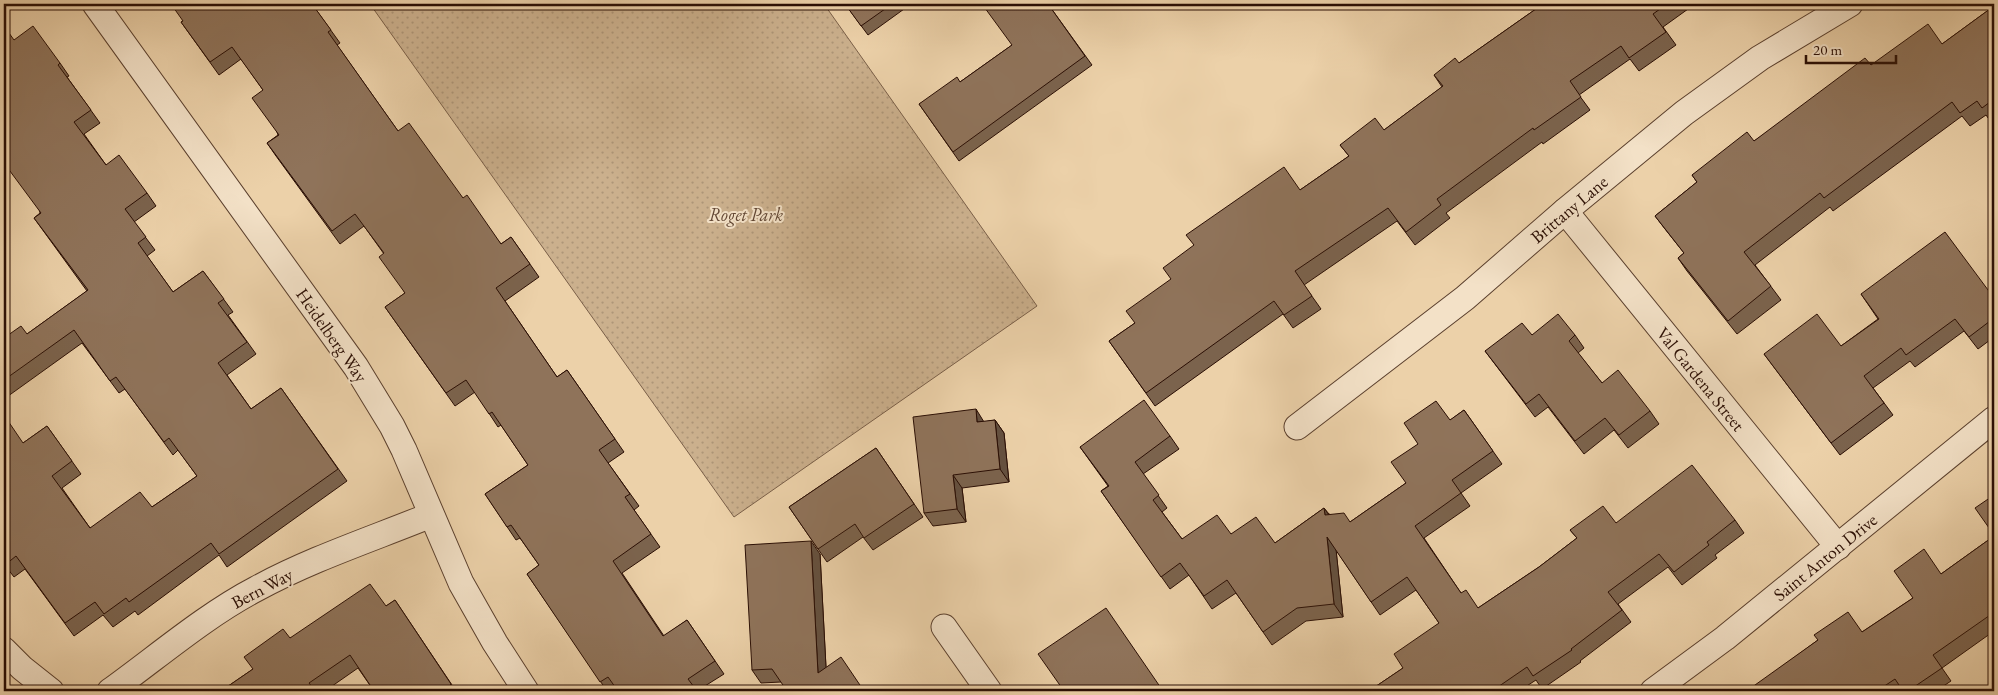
<svg xmlns="http://www.w3.org/2000/svg" width="1998" height="695" viewBox="0 0 1998 695" font-family="'EB Garamond',serif">
<style>
.park{fill:url(#park-dots);stroke:#7a5f48}
.lines{fill:none;stroke-linecap:round;stroke-linejoin:round}
.street-casing{stroke:#5a3f2d;stroke-width:27}
.street{stroke:#f3e1c7;stroke-width:25}
.wall{fill:#7b634d;stroke:#2a0e04}
.shaded-wall{fill:#64503f;stroke:#2a0e04}
.building{fill:#8f735a;stroke:#2a0e04}
.labels{text-anchor:middle;dominant-baseline:central;stroke-width:4;stroke-linejoin:round;paint-order:stroke}
.street-label{font-size:18px;fill:#2a0e04;stroke:#f3e1c7}
.park-label{font-size:18px;font-style:italic;fill:#624734;stroke:#f3e1c7}
</style>
<defs>
<pattern id="park-dots" width="8" height="8" patternUnits="userSpaceOnUse" patternTransform="scale(1.25)"><rect width="8" height="8" fill="#cbb08d"/><path d="M2 2h.1M6 6h.1" fill="none" stroke="#ae9678" stroke-width="1.8" stroke-linecap="round"/></pattern>
</defs>
<rect width="100%" height="100%" fill="#ecd1a9"/>
<filter id="stains"><feTurbulence type="fractalNoise" baseFrequency=".004" numOctaves="4"/><feColorMatrix values="0 0 0 0 .2 0 0 0 0 .09 0 0 0 0 .02 0 0 0 .5 -.17"/></filter>
<radialGradient id="worn" r=".72"><stop offset=".6" stop-color="#630" stop-opacity="0"/><stop offset="1" stop-color="#630" stop-opacity=".3"/></radialGradient>
<!-- park -->
<path class="park" d="M370 4H824L1037 306 734 517Z"/>
<g class="lines">
<!-- street casing -->
<g class="street-casing">
<g id="street">
<path d="M95 4 356 367 392 426 404 450 461 583 495 643 526 691"/>
<path d="M1565 211 1838 547"/>
<path d="M1297 427 1465 298 1565 211 1684 113 1760 58 1850 4"/>
<path d="M944 627 989 691"/>
<path d="M4 650 22 668 51 691"/>
<path d="M110 691C156 658 206 615 256 589 311 559 372 539 431 515"/>
<path d="M1653 691 1725 638 1994 419"/>
</g>
</g>
<!-- street -->
<use href="#street" class="street"/>
</g>
<!-- wall -->
<g class="wall">
<path d="M312 4 340 43 337 45 398 131 463 198 501 244 511 237 539 277 505 301 557 377 567 370 624 452 608 463 639 506 634 510 660 547 622 573 664 636 687 620 724 674 697 691 617 690 615 691H607L527 574 539 565 520 538 516 540 485 494 528 465 501 425 498 427 475 392 455 406 385 307 405 293 384 254 364 226 340 244 276 156 267 143 278 135 263 90 241 59 219 75 181 22 183 21Z"/>
<path d="M845 4H911L868 35Z"/>
<path d="M1048 4 1092 65 959 161 919 104 960 82 1012 45Z"/>
<path d="M1543 4H1695L1663 27 1676 45 1639 71 1630 59 1579 95 1590 110 1543 144 1542 142 1446 213 1450 218 1415 245 1397 221 1304 285 1321 309 1293 328 1283 314 1155 406 1109 341 1135 323 1300 190 1349 156 1340 145 1384 130 1442 87 1434 75 1459 63Z"/>
<path d="M1994 6V120L1991 122 1986 115 1970 126 1962 116 1833 211 1830 207 1755 265 1781 300 1737 334 1687 271 1678 258 1684 253 1665 229 1655 216 1697 182 1692 175 1754 141 1871 65 1942 44Z"/>
<path d="M14 40 60 63 69 76 67 77 100 123 84 134 106 165 147 193 156 206 134 222 155 250 147 256 173 292 203 271 233 312 228 315 256 354 227 375 251 409 281 388 347 481 227 567 219 555 138 615 135 611 113 627 103 615 74 636 25 569 14 577 4 564 23 443 47 426 81 474 62 488 90 528 152 507 197 476 178 450 173 455 125 389 119 393 82 343 4 399V338L27 334 87 291 34 218 40 213Z"/>
<path d="M1861 294 1994 298V337L1978 349 1964 331 1915 367 1910 361 1873 388 1893 415 1840 455 1764 354 1841 346 1878 319Z"/>
<path d="M1532 335H1575L1584 348 1578 353 1602 383 1650 411 1659 424 1628 448 1614 430 1584 454 1548 407 1535 417 1485 351Z"/>
<path d="M1464 410 1502 464 1461 493 1470 506 1424 538 1461 593 1478 608 1539 567 1577 538 1570 530 1616 523 1735 520 1744 533 1715 555 1717 558 1682 585 1668 567 1618 604 1631 622 1580 661 1581 662 1542 689 1536 680 1519 691H1369L1403 668 1439 623 1416 590 1380 615 1336 550 1343 617 1306 621 1272 645 1236 593 1212 609 1189 575 1170 589 1101 491 1108 486 1080 447 1170 436 1179 449 1143 474 1167 508 1162 512 1182 539 1231 534 1275 543 1324 508 1329 514 1350 522 1406 483 1418 444Z"/>
<path d="M995 420 1004 433 1009 482 962 488 966 522 933 526 924 513 984 422Z"/>
<path d="M876 448 923 517 873 550 863 537 827 562 789 507Z"/>
<path d="M1994 536V631L1942 668 1951 681 1936 691H1749L1818 640 1862 632 1913 598 1941 574Z"/>
<path d="M820 554 826 668 864 691 781 682 761 683 752 670Z"/>
<path d="M395 600 456 691H374L358 668 325 691H221L253 669 290 638 386 606Z"/>
</g>
<!-- shaded-wall -->
<g class="shaded-wall">
<path d="M976 409 984 422H977Z"/>
<path d="M995 420 1004 433 1009 482 1000 469Z"/>
<path d="M953 475 962 488 966 522 957 509Z"/>
<path d="M1324 508 1333 521 1325 515Z"/>
<path d="M1327 537 1336 549 1343 617 1334 604Z"/>
<path d="M811 541 820 554 827 686 818 673Z"/>
</g>
<!-- building -->
<g class="building">
<path d="M171 4H312L331 30 328 32 398 131 409 123 463 198 467 195 501 244 511 237 530 264 496 288 557 377 567 370 615 439 599 450 630 494 625 497 651 534 613 561 663 636 687 620 715 661 688 679 697 691H618L608 677 600 682 527 574 539 565 511 525 507 527 485 494 528 465 492 412 489 414 466 380 446 393 385 307 405 293 379 257 384 253 355 214 332 231 267 143 279 135 252 98 263 90 232 47 210 62 181 22 183 21Z"/>
<path d="M845 4H892L861 26Z"/>
<path d="M982 4H1048L1085 56 953 152 919 104 957 77 960 82 1012 45Z"/>
<path d="M1543 4H1667L1653 14 1666 32 1629 58 1621 46 1570 81 1581 97 1534 130 1533 128 1437 199 1441 205 1406 232 1388 208 1295 271 1312 296 1284 315 1274 301 1146 393 1109 341 1135 323 1126 311 1171 279 1163 268 1194 245 1186 235 1284 167 1300 190 1349 156 1340 145 1375 118 1384 130 1443 86 1434 75 1455 58 1459 63Z"/>
<path d="M1994 6V99L1982 108 1977 101 1960 113 1952 102 1824 198 1820 193 1744 252 1771 286 1728 321 1678 258 1684 253 1655 216 1697 182 1692 175 1747 132 1754 141 1865 58 1871 65 1928 24 1942 44Z"/>
<path d="M4 26 14 40 33 26 60 63 58 65 91 110 74 122 106 165 119 155 147 193 125 209 146 237 138 243 173 292 203 271 224 299 218 303 247 342 218 363 251 409 281 388 338 469 219 554 211 543 129 602 126 598 104 614 95 602 65 623 16 556 5 565 4 563V415L23 443 47 426 72 461 52 476 90 528 140 492 152 507 197 476 169 438 164 442 116 377 110 381 74 330 4 380V338L21 326 27 334 88 290 34 218 41 213 4 163Z"/>
<path d="M1945 232 1994 298V318L1969 337 1955 319 1906 355 1901 348 1864 376 1884 403 1831 443 1764 354 1817 314 1841 346 1879 319 1861 294Z"/>
<path d="M1558 314 1575 335 1569 341 1602 383 1618 370 1650 411 1619 435 1605 418 1575 441 1539 394 1526 404 1485 351 1522 323 1532 335Z"/>
<path d="M1144 400 1170 436 1135 462 1159 495 1153 500 1182 539 1217 515 1231 534 1256 517 1275 543 1324 508 1325 515 1344 513 1350 522 1406 483 1391 462 1418 444 1404 423 1436 401 1450 420 1464 410 1493 451 1452 480 1461 493 1415 526 1461 593 1466 590 1478 608 1539 567 1577 538 1570 530 1603 506 1616 523 1692 465 1735 520 1707 542 1709 545 1674 572 1659 554 1608 592 1622 610 1571 649 1572 650 1533 676 1527 667 1492 691H1485L1482 687 1477 691H1369L1403 668 1394 654 1439 623 1407 577 1371 602 1327 537 1334 604 1297 608 1263 632 1227 580 1204 596 1180 563 1161 577 1101 491 1109 486 1080 447Z"/>
<path d="M976 409 977 422 995 420 1000 469 953 475 957 509 924 513 913 417Z"/>
<path d="M876 448 914 504 864 538 855 524 818 549 789 507Z"/>
<path d="M1994 495V535L1975 508Z"/>
<path d="M1994 536V615L1993 613 1933 655 1942 668 1908 691H1903L1895 679 1877 691H1749L1748 690 1818 640 1814 635 1848 612 1862 632 1913 598 1894 571 1924 549 1941 574Z"/>
<path d="M811 541 818 673 841 657 864 691H787L772 669 752 670 745 545Z"/>
<path d="M370 584 386 606 395 600 451 684 449 686 452 691H374L350 655 309 683 315 691H221L253 669 244 657 283 629 290 638Z"/>
<path d="M1106 608 1163 691H1064L1038 654Z"/>
<path d="M1328 687 1331 691H1322Z"/>
</g>
<g class="labels">
<!-- street labels -->
<g class="street-label">
<text transform="translate(1569 209) rotate(-40)">Brittany Lane</text>
<text transform="translate(332 335) rotate(55)">Heidelberg Way</text>
<text transform="translate(1701 379) rotate(51)">Val Gardena Street</text>
<text transform="translate(1825 557) rotate(-39)">Saint Anton Drive</text>
<text transform="translate(262 588) rotate(-28)">Bern Way</text>
</g>
<!-- park labels -->
<g class="park-label">
<text x="746" y="214">Roget Park</text>
</g>
</g>
<!-- margin -->
<rect width="1998" height="695" fill="none" stroke="#ecd1a9" stroke-width="20"/>
<rect x="5" y="5" width="1988" height="685" fill="none" stroke="#2a0e04" stroke-width="2.5"/>
<rect x="10" y="10" width="1978" height="675" fill="none" stroke="#2a0e04"/>
<!-- scale -->
<path d="M1806 55v8h90v-8" fill="none" stroke="#2a0e04" stroke-width="2.5"/>
<text x="1813" y="55" font-size="15" fill="#2a0e04" stroke="#f3e1c7" stroke-width="4" paint-order="stroke">20 m</text>
<rect width="100%" height="100%" filter="url(#stains)"/>
<rect width="100%" height="100%" fill="url(#worn)"/>
</svg>
